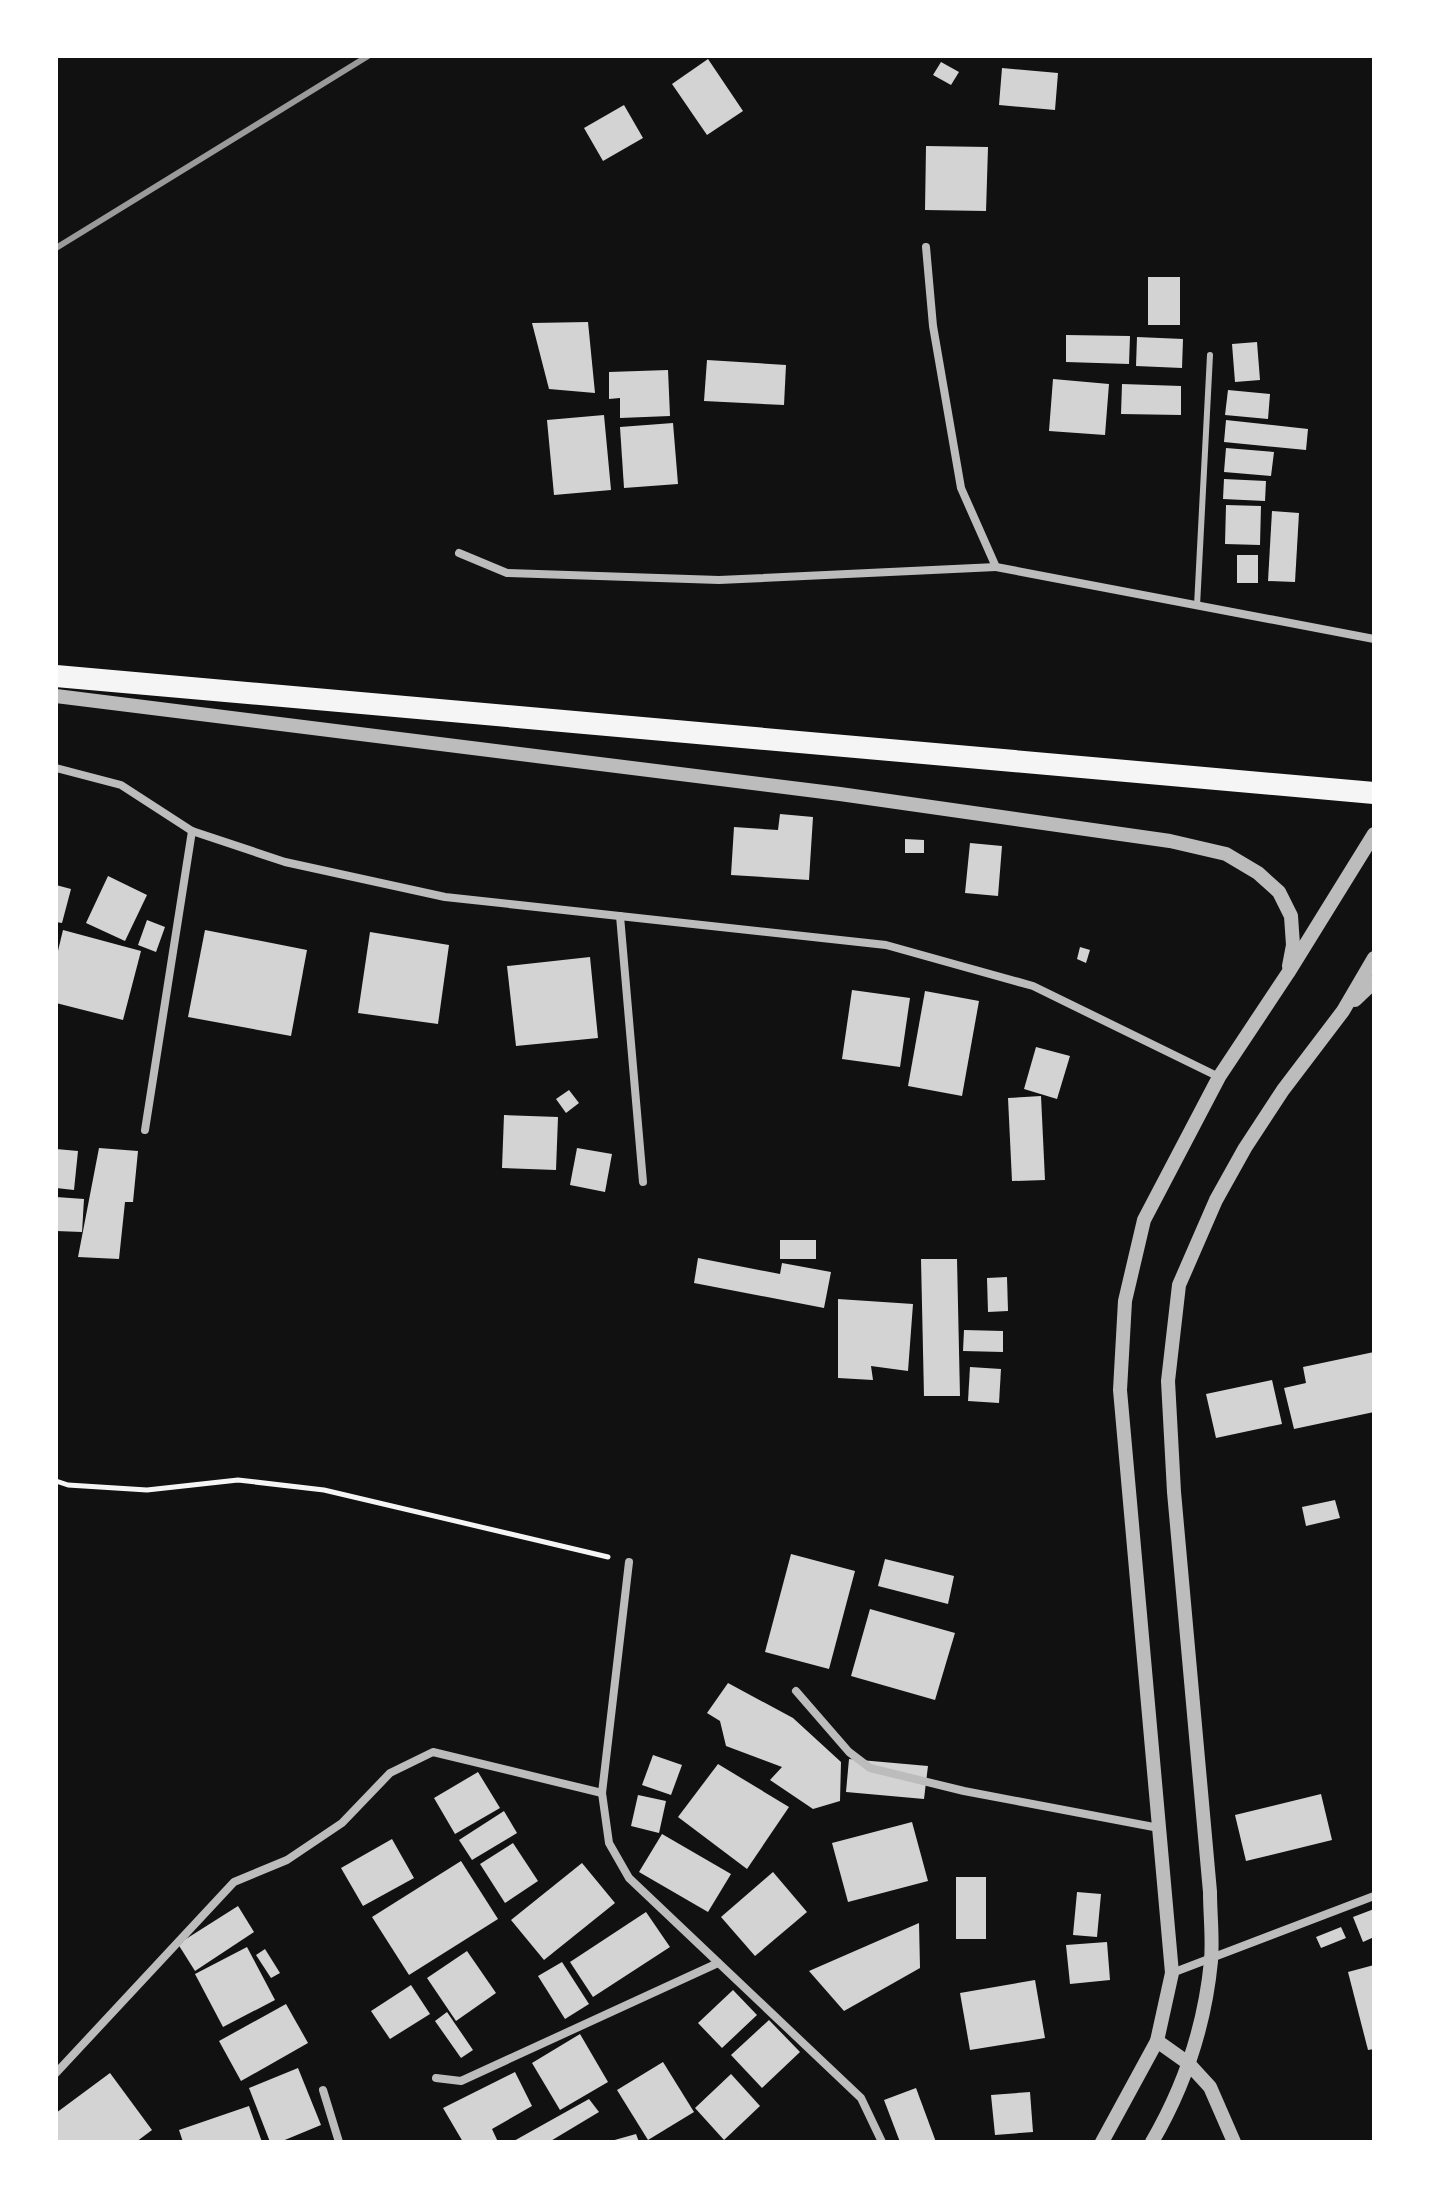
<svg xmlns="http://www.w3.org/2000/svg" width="1430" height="2198" viewBox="0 0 1430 2198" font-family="'Varela Round',sans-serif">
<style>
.building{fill:#d3d3d3}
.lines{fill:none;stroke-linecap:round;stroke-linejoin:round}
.path{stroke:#f5f5f5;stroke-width:5}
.service{stroke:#bcbcbc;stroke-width:6}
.minor{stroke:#bcbcbc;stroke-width:8}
.tertiary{stroke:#bcbcbc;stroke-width:14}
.trunk{stroke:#f5f5f5;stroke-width:22}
.rail{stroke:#9a9a9a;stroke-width:6}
</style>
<rect width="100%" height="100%" fill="#111"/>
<!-- building -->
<g class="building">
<path d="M708 59 743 111 707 135 672 84Z"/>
<path d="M941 62 959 72 951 85 933 75Z"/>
<path d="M1002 68 1058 73 1055 110 999 105Z"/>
<path d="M624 105 643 138 603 161 584 128Z"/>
<path d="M926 146 988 147 986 211 925 210Z"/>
<rect x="1148" y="277" width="32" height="48"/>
<path d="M588 322 595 393 549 389 532 323Z"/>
<path d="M1066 335 1130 336 1129 364 1066 362Z"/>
<path d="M1137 337 1183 339 1182 368 1136 366Z"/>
<path d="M1257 342 1260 380 1235 382 1232 344Z"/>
<path d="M707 360 786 365 784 405 704 401Z"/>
<path d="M668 370 670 416 620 418V398L609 399V372Z"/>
<path d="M1053 379 1109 384 1105 435 1049 431Z"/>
<path d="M1122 384 1181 386V415L1121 414Z"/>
<path d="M1228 390 1270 394 1268 419 1225 415Z"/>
<path d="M604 415 611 490 554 495 547 420Z"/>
<path d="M1226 420 1308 429 1306 450 1224 442Z"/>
<path d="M673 423 678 484 624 488 620 427Z"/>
<path d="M1226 448 1274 452 1271 476 1224 472Z"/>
<path d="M1224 479 1266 481 1265 501 1223 499Z"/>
<path d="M1226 505 1261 506 1260 545 1225 544Z"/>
<path d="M1272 511 1299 513 1295 582 1268 581Z"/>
<rect x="1237" y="555" width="21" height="28"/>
<path d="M780 814 813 817 809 880 731 875 734 827 778 830Z"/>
<path d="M905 839 924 840V853H905Z"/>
<path d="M970 843 1002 846 998 896 965 893Z"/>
<path d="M108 876 147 895 125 941 86 923Z"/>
<path d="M56 885 71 889 62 923 56 922Z"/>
<path d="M147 920 165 927 156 952 138 945Z"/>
<path d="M63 930 141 951 123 1020 56 1003V959Z"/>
<path d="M205 930 307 950 291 1036 188 1017Z"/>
<path d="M370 932 449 945 438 1024 358 1013Z"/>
<path d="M1080 947 1090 950 1086 963 1077 959Z"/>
<path d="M590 957 598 1038 516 1046 507 966Z"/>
<path d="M852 990 910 998 900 1067 842 1059Z"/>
<path d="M925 991 979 1001 962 1096 908 1086Z"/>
<path d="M1036 1047 1070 1056 1057 1099 1024 1089Z"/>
<path d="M569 1090 579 1103 566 1113 556 1099Z"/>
<path d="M1041 1096 1045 1180 1012 1181 1008 1098Z"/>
<path d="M504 1115 558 1117 556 1170 502 1168Z"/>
<path d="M99 1148 138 1151 133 1202H125L119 1259 78 1257Z"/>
<path d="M577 1148 612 1154 605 1192 570 1185Z"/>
<path d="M56 1149 78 1151 74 1190 56 1188Z"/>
<path d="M56 1197 84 1199 82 1232 56 1231Z"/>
<rect x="780" y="1240" width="36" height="19"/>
<path d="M698 1258 780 1274 782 1263 831 1272 824 1308 694 1283Z"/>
<path d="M921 1259H957L960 1396H924Z"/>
<path d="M1007 1277 1008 1311 988 1312 987 1278Z"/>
<path d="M838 1299 913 1304 908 1371 871 1366 873 1380 838 1378Z"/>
<path d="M964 1330 1003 1331V1352L963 1351Z"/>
<path d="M1374 1352V1412L1294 1429 1284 1388 1306 1383 1303 1367Z"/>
<path d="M970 1367 1001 1369 999 1403 968 1401Z"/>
<path d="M1272 1380 1282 1424 1216 1438 1206 1394Z"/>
<path d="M1335 1500 1340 1518 1306 1526 1302 1507Z"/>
<path d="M791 1554 855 1571 829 1669 765 1652Z"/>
<path d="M885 1559 954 1576 948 1604 878 1586Z"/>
<path d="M870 1609 955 1633 935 1700 851 1676Z"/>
<path d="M728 1683 793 1718 841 1762 840 1801 813 1809 770 1780 782 1767 726 1746 720 1721 707 1713Z"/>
<path d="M653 1755 682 1765 671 1795 642 1785Z"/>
<path d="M849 1759 928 1766 924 1799 846 1792Z"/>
<path d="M718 1764 789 1807 747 1869 678 1817Z"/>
<path d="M478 1772 500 1808 455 1834 434 1798Z"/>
<path d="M1321 1794 1332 1840 1246 1861 1235 1815Z"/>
<path d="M638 1795 666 1801 659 1833 631 1826Z"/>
<path d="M504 1811 517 1833 472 1860 459 1840Z"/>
<path d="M912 1822 928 1881 848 1902 832 1843Z"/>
<path d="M662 1834 731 1874 708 1912 639 1872Z"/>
<path d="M392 1839 414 1878 363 1906 341 1868Z"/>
<path d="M513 1843 538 1881 505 1903 480 1864Z"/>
<path d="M461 1861 498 1919 409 1975 372 1917Z"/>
<path d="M582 1863 615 1903 544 1960 511 1920Z"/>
<path d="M773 1872 807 1912 755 1956 721 1917Z"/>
<rect x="956" y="1877" width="30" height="62"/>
<path d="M1077 1892 1101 1894 1097 1937 1073 1935Z"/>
<path d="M238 1906 254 1932 195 1971 178 1944Z"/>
<path d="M1374 1909V1937L1363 1942 1353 1917Z"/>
<path d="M646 1912 670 1947 593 1997 570 1962Z"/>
<path d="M919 1923 920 1968 844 2011 809 1971Z"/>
<path d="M1341 1927 1346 1938 1321 1948 1316 1937Z"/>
<path d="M1107 1942 1110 1980 1070 1984 1066 1945Z"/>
<path d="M247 1947 275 2000 223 2027 195 1974Z"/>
<path d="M265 1949 280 1973 271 1978 256 1955Z"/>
<path d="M467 1951 496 1993 456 2021 427 1978Z"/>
<path d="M562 1962 589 2004 565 2019 538 1976Z"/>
<path d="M1374 1965V2049L1368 2050 1348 1972Z"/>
<path d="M1035 1980 1045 2038 970 2050 960 1993Z"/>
<path d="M411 1985 430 2014 390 2039 371 2011Z"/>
<path d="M733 1990 757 2015 722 2048 698 2023Z"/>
<path d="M286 2004 308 2043 241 2081 219 2041Z"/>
<path d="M447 2012 473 2050 461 2058 435 2021Z"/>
<path d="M769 2020 800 2052 762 2088 731 2055Z"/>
<path d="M580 2034 608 2082 560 2110 532 2063Z"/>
<path d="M663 2062 694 2112 648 2140 617 2090Z"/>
<path d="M298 2068 321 2125 280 2142H270L249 2088Z"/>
<path d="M515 2072 532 2106 492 2129 498 2142H463L443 2108Z"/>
<path d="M110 2073 152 2130 136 2142H56V2113Z"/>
<path d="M731 2074 760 2106 724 2140 695 2108Z"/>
<path d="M916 2088 936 2142H900L884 2100Z"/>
<path d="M1030 2092 1033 2132 995 2135 991 2095Z"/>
<path d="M589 2099 599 2112 549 2142H512Z"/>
<path d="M249 2106 262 2142H183L179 2130Z"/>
<path d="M636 2134 639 2142H611V2141Z"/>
</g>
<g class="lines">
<!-- path -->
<path class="path" d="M56 1481 68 1485 147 1490 238 1480 324 1490 608 1557"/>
<!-- service -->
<path class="service" d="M1197 606 1210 355"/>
<!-- minor -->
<g class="minor">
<path d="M926 247 933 326 961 488 996 567 1374 639"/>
<path d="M459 553 507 573 719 580 996 567"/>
<path d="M56 768 121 785 192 831 285 862 445 897 886 945 1033 986 1219 1077"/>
<path d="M620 916 643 1182"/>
<path d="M145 1130 192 831"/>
<path d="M629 1562 602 1793 609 1843 629 1878 861 2098 882 2142"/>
<path d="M796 1691 849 1752 870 1768 964 1791 1159 1828"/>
<path d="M1172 1973 1374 1896"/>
<path d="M56 2073 234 1882 287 1860 342 1823 390 1773 433 1752 602 1793"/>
<path d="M436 2078 461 2081 718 1963"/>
<path d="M323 2090 339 2142"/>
</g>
<!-- tertiary -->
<g class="tertiary">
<path d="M56 696 840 794 1170 841 1226 854 1258 873 1279 892 1291 916 1293 945 1289 966"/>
<path d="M1355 1000 1374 982"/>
<path d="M1157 2041 1188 2063 1210 2087 1234 2142"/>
<path d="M1102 2142 1157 2041 1172 1973 1120 1390 1125 1301 1144 1220 1219 1077 1288 973 1374 834"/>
<path d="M1152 2142C1184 2087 1205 2024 1211 1961 1213 1938 1210 1915 1210 1892L1174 1492 1168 1381 1179 1285 1216 1200 1245 1148 1283 1090 1343 1011 1374 958"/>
</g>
<!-- trunk -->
<path class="trunk" d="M56 676 1374 793"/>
<!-- rail -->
<path class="rail" d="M56 248 368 56"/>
</g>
<!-- border -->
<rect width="1430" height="2198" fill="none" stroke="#ffffff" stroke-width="116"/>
</svg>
